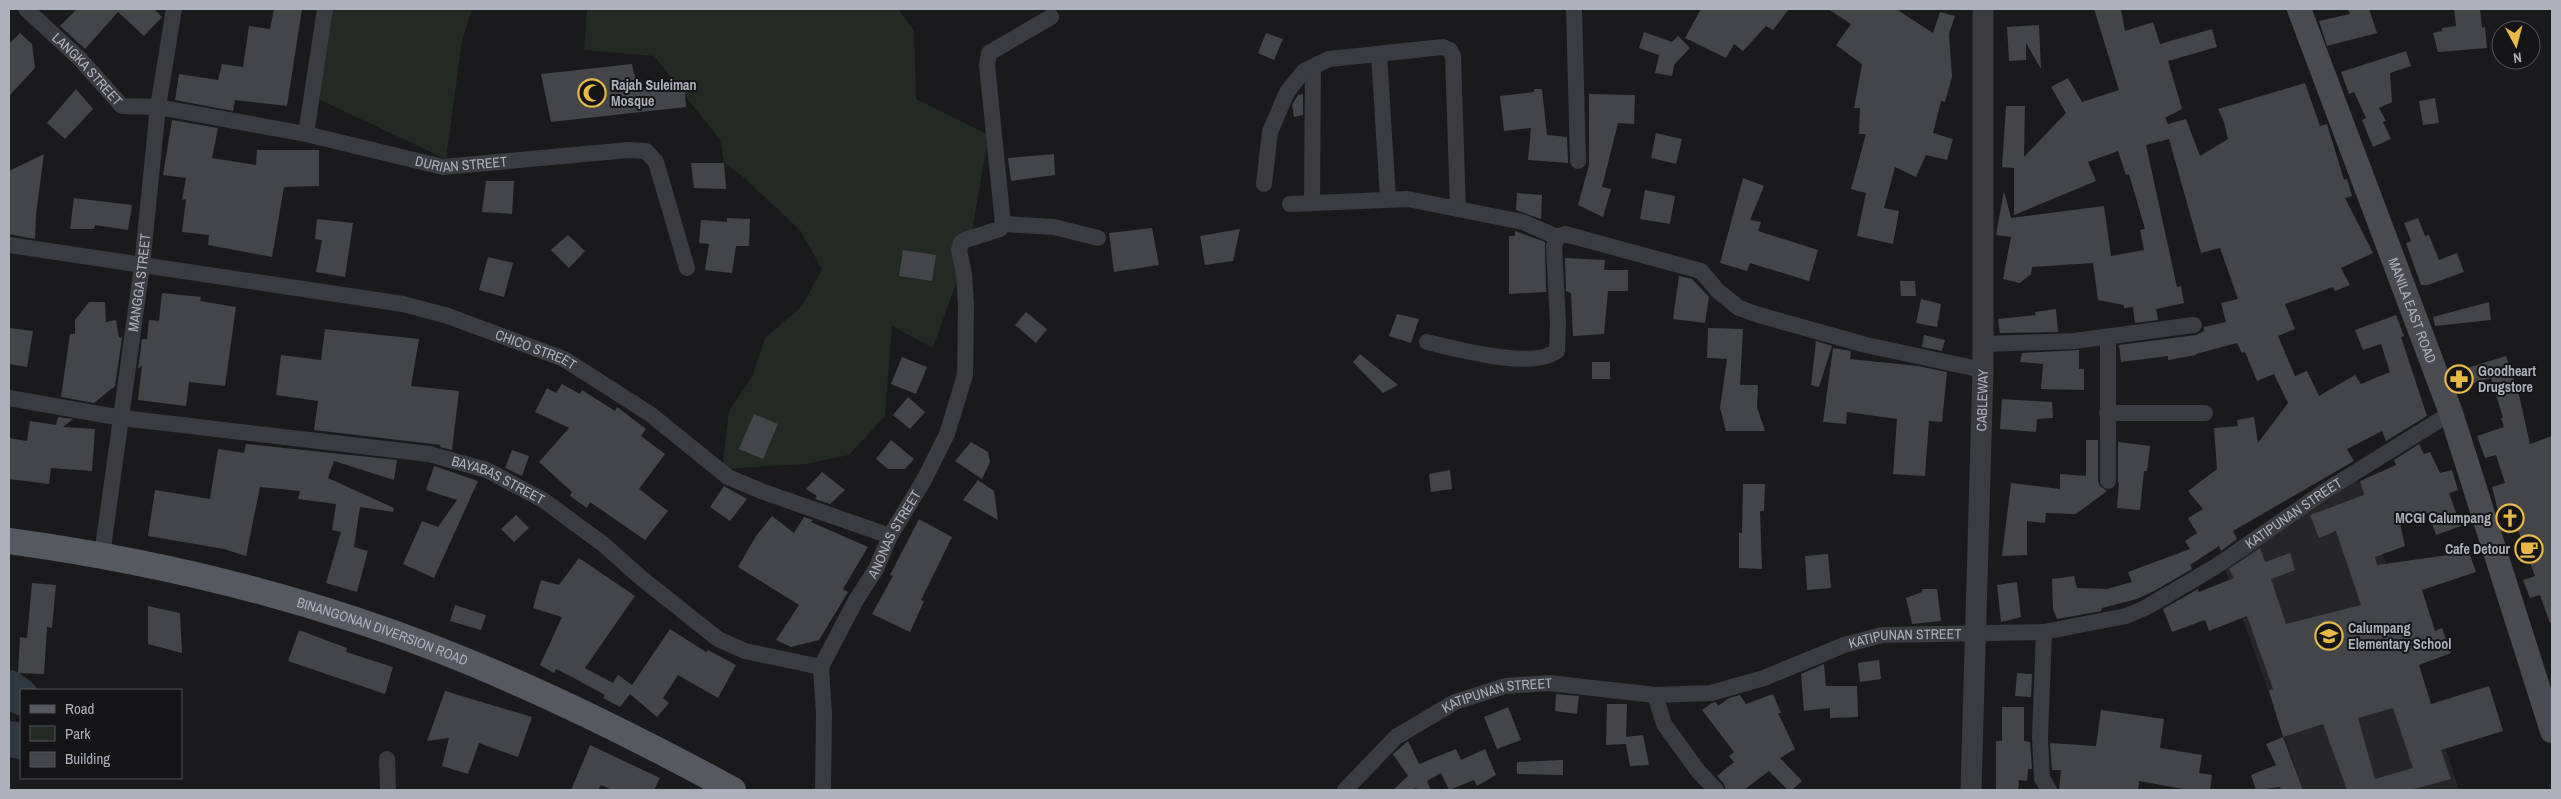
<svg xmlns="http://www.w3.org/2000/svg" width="2561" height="799" viewBox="0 0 2561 799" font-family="'Archivo Narrow',sans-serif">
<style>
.built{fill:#262629}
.green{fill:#222a23}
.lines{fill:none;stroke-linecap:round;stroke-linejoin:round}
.river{stroke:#303840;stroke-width:36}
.building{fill:#444549;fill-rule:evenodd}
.minor{stroke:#3b3c41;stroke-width:16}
.tertiary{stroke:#3b3c41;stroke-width:21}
.secondary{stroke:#494b51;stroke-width:24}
.primary{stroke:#575960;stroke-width:26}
.labels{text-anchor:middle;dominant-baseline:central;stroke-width:4;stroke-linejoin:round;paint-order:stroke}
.street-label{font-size:14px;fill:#adb1bb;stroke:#151517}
.poi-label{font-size:14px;font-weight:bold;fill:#adb1bb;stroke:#151517;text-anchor:start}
</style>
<rect width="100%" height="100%" fill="#1a1a1c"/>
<!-- built -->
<path class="built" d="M2358 477 2459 790H2303L2223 563Z"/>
<!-- green -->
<g class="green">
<path d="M320 9H472L462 41 446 159 320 100 315 25Z"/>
<path d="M587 9H898L914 31 916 99 989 135 969 247 933 348 892 326 885 416 849 455 805 464 722 469 729 411 752 377 765 338 802 306 822 269 800 230 742 176 724 163 720 140 654 56 584 50Z"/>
</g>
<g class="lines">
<!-- river -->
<g class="river">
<path d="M9 688 21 697"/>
<path d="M9 739 21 741"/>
</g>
</g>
<!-- building -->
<g class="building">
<path d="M77 9H154L162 17 144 36 118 12 85 49 60 26Z"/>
<path d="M274 9H302L287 106 235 100 233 111 175 100 179 74 218 80 222 64 243 67 249 26 270 29Z"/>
<path d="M1701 9H1789L1773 30 1766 26 1743 51 1734 44 1726 58 1685 38Z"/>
<path d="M1828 9H1896L1933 33 1940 12 1955 16 1949 34 1952 77 1945 102 1941 101 1933 133 1953 139 1947 160 1926 155 1916 177 1895 167 1884 208 1899 211 1893 244 1857 236 1866 193 1851 189 1866 134H1859L1860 108H1854L1862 64 1836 45 1851 24Z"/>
<path d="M2094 9H2121L2125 31 2153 22 2160 44 2212 29 2217 47 2168 61 2182 109 2165 118 2168 124 2186 119 2200 156 2228 139 2224 122 2218 109 2305 83 2320 126 2327 124 2344 180 2347 179 2352 196 2345 198 2373 253 2341 268 2350 285 2335 291 2333 287 2285 304 2295 329 2278 336 2295 376 2307 371 2319 396 2355 375 2361 384 2390 372 2381 344 2363 350 2355 330 2396 315 2404 336 2401 337 2427 416 2386 441 2382 431 2347 449 2354 461 2233 531 2237 539 2221 551 2219 546 2190 565 2192 569 2156 590 2137 599 2102 608 2101 611 2057 619 2053 609 2052 579 2074 576 2077 588 2107 589 2132 582 2128 572 2190 549 2185 541 2197 533 2188 518 2203 509 2188 491 2217 469 2214 428 2238 426 2237 420 2254 417 2258 443 2288 403 2274 374 2257 381 2245 352 2242 353 2237 343 2196 354V355L2168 360V356L2121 362 2119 345 2196 335 2204 331V327L2226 322 2221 303 2238 299 2220 248 2201 253 2169 139 2146 145 2177 287 2181 286 2184 303 2156 309 2158 320 2135 323 2133 307 2124 308V305L2098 300 2093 263 2032 267 2031 274 2020 283 2003 279 2011 237 1996 235 2004 191 2011 218 2104 206 2111 256 2144 250 2140 230 2145 229 2129 174 2126 175 2118 151 2088 162 2096 181 2014 215V168L2002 167 2006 106H2025L2024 157 2066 113 2051 87 2068 78 2082 102 2119 90Z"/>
<path d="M2348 9H2369L2377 33 2327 46 2319 21 2350 14Z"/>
<path d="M2454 9H2480L2482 28 2485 27 2487 48 2438 52 2433 33 2442 31V28L2456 26Z"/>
<path d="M2039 25 2041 69 2026 43V60L2009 61 2007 27Z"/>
<path d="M1644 32 1672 42 1678 36 1690 48 1674 65 1672 76 1655 73 1659 55 1639 48Z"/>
<path d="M20 33 32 44 35 68 9 96V44Z"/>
<path d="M1266 33 1283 39 1274 60 1258 53Z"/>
<path d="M2406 51 2411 66 2390 73 2392 102 2379 108 2386 121 2383 122 2391 139 2373 147 2362 120 2366 118 2354 92 2349 94 2341 72Z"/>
<path d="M632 64 638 90 684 85 686 107 551 122 541 74Z"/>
<path d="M76 89 93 109 65 139 47 123Z"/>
<path d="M1534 89H1542L1547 135 1567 137 1568 163 1528 160 1531 128 1504 131 1500 96 1534 92Z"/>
<path d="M1303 94V115L1294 117 1292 105 1298 95Z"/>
<path d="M1589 94 1635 95 1634 124 1618 123 1602 187 1611 189 1603 217 1578 205 1589 165Z"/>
<path d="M2435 98 2439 123 2423 125 2419 101Z"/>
<path d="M172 120 218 128 212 158 256 165 257 150H319V186L284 187 272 257 208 245 209 235 182 232 186 199 182 200 186 178 163 175Z"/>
<path d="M1656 133 1682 139 1676 164 1651 158Z"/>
<path d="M44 154 36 214 35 239 13 235 9 234V171Z"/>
<path d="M1054 154 1055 175 1011 181 1008 158Z"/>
<path d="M691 163H724L726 189 694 188Z"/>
<path d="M1743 178 1764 186 1750 220 1761 222 1758 231 1818 250 1809 281 1750 263 1747 271 1720 263Z"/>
<path d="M486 181H514L512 214 482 212Z"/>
<path d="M1645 190 1675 196 1670 224 1640 219Z"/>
<path d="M1517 193 1542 195 1541 219 1516 210Z"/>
<path d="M74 198 132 205 128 230 95 225 94 229H70Z"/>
<path d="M727 218 750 219 749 246H736L732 273 705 270 709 244 699 243 701 220 727 222Z"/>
<path d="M2418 218 2425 236 2429 235 2439 260 2457 253 2464 272 2428 285H2421L2406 243 2411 241 2404 223Z"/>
<path d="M317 219 353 223 345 277 316 272 322 240 315 239Z"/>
<path d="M1152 228 1159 265 1114 272 1109 233Z"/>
<path d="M1240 229 1233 261 1205 265 1200 236Z"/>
<path d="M1515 231 1545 242 1546 292 1509 294V236H1515Z"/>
<path d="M568 235 585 251 569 268 551 250Z"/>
<path d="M903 250 936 255 932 281 899 276Z"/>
<path d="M488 257 513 263 504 297 479 290Z"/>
<path d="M1565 258 1605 260 1604 270H1628V291H1608L1604 334 1573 336 1571 293 1566 291Z"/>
<path d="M1679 276 1692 279 1709 297 1705 323 1673 319Z"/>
<path d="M1900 281H1915L1916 296H1901Z"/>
<path d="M162 293 201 297 200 301 236 307 225 386 189 382 186 406 138 400 142 365 138 369 142 339H147L149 320 159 321Z"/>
<path d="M1921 299 1941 304 1937 327 1916 323Z"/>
<path d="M89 302H105L106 322 116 320 119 337 122 338 115 386 94 403 61 397 70 334H75V320Z"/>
<path d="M2489 302 2491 320 2435 326 2433 317Z"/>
<path d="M2056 309 2058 332 2000 333 1998 319 2036 315 2035 312Z"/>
<path d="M1026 312 1047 329 1036 343 1015 325Z"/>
<path d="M1397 314 1419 319 1411 343 1389 336Z"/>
<path d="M9 328 33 331 27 367 9 364Z"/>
<path d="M1708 328 1743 329 1740 385H1758L1757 407 1765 431H1726L1720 408 1727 359 1707 358Z"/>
<path d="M325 329 419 339 411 386 459 391 452 450 440 447 441 445 314 430 318 401 276 395 281 355 321 360Z"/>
<path d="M1924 335 1945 340 1942 351 1922 347Z"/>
<path d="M1816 341 1832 346 1819 387 1811 385Z"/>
<path d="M1833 348 1851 351 1850 359 1918 366 1947 372 1942 422 1929 421 1925 476 1893 474 1897 419 1847 412 1846 424 1823 422Z"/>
<path d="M2079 350V369H2084V390L2041 389 2043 364 2020 362 2022 353Z"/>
<path d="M1360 354 1398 385 1383 393 1353 362Z"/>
<path d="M2506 356 2519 395 2530 444 2552 436V622L2550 623 2540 595 2530 598 2523 580 2535 576 2518 530 2507 534 2497 507 2492 487 2505 483 2496 455 2485 458 2477 436 2504 427 2501 418H2503L2491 378 2459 388 2454 372Z"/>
<path d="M902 357 927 367 916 394 891 384Z"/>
<rect x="1592" y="362" width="18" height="17"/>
<path d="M562 384 580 394 582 390 615 411 617 407 646 429 641 436 665 454 639 489 668 511 645 540 590 502 587 508 570 496 572 492 539 462 569 428 535 412 547 388 556 393Z"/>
<path d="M908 397 925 412 910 429 893 415Z"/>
<path d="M2002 399 2052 402 2053 418 2037 419 2036 432 2000 429Z"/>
<path d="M754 414 778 424 763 459 739 449Z"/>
<path d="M58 417 73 419 63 427 95 429 92 471 51 468 49 484 9 479V438L27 441 30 421 56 425Z"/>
<path d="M891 440 914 459 905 469H888L876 459Z"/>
<path d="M2086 440H2098V481L2100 486 2107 491 2076 514 2046 513 2045 523 2027 521V555L2002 556 2011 483 2060 489V474L2086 476Z"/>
<path d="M971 442 988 452 990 462 982 479 955 461Z"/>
<path d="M2118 442 2150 446 2147 471H2144L2140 510 2117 508 2119 482 2118 483Z"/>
<path d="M246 444 397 460 394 480 334 461 328 478 394 508 393 512 360 507 354 547 368 551 357 592 326 583 341 532 332 530 336 504 298 499 300 491 260 487 246 556 224 549 148 536 155 490 210 499 218 449 244 453Z"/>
<path d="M2419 444 2424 454 2430 452 2440 473 2452 470 2458 490 2449 493 2461 526 2436 535 2428 513 2399 519 2405 546 2375 557 2377 565 2469 552 2476 572 2422 590 2435 631 2442 628 2451 653 2419 665 2431 704 2489 686 2503 731 2441 750 2451 779 2410 790H2347L2323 724 2283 737 2303 790H2281L2280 787 2256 790 2251 775 2276 765 2266 744 2283 737 2269 691 2273 689 2247 616 2209 631 2205 620 2172 632 2163 609 2198 589 2199 592 2234 578 2229 569 2260 548 2265 562 2290 553 2295 570 2271 579 2286 624 2361 605 2336 531 2319 538 2310 515 2364 495 2360 481 2396 465 2394 460ZM2393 708 2413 768 2375 779 2358 718Z"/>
<path d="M512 450 529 456 522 476 505 468Z"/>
<path d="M434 466 478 481 434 578 403 564 422 521 438 527 457 500 426 490Z"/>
<path d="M1450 470 1452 489 1431 492 1429 474Z"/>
<path d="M822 472 845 490 830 504 815 499 817 496 806 489Z"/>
<path d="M978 480 994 491 998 520 963 500Z"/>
<path d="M1743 484H1765L1764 511H1760L1762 569 1739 568V533H1742Z"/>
<path d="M724 486 747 499 730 521 710 507Z"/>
<path d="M516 515 529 528 514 542 501 529Z"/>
<path d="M772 516 794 533 804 517 813 520 811 522 868 547 843 589 848 592 819 640 791 647 776 640 799 605 738 567 756 536Z"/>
<path d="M919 519 952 537 921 600 924 601 910 632 872 614 893 576 890 575Z"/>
<path d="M1828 554 1831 588 1807 590 1805 556Z"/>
<path d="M579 558 635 596 585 668 613 683 618 675 632 685 670 629 706 652 708 650 736 665 718 698 678 675 663 698 669 703 657 717 630 694 620 707 603 698 605 695 570 676 556 669 554 673 540 665 562 617 533 608 541 580 559 585Z"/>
<path d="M2017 582 2021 617 2001 622 1997 585Z"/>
<path d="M32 583 56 585 52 628 47 627 44 674 18 673 20 637 27 638Z"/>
<path d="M1922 589H1937L1941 621 1912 624 1906 598 1922 592Z"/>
<path d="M455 605 486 615 481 630 450 621Z"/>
<path d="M148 606 180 613 182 653 148 644Z"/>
<path d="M299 630 347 648 346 652 393 667 385 694 288 661Z"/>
<path d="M1879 660 1881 679 1860 682 1858 663Z"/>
<path d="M1824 664 1826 686H1857L1858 717 1830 718V708L1804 711 1801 674Z"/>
<path d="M2017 673 2032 674 2031 697 2015 696Z"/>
<path d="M445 691 532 717 518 757 479 743 468 774 442 766 449 738 427 741Z"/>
<path d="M1556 694 1579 696 1577 714 1555 711Z"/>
<path d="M1773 694 1781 713H1778L1795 749 1780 758 1802 781 1792 790H1788L1769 771 1744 790H1726L1724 784 1717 776 1734 762 1729 756 1734 752 1702 710 1712 703 1716 702 1718 706 1729 698 1740 695 1746 704Z"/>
<path d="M1607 704H1627L1626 737 1643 735 1649 765 1630 766 1626 744 1606 745Z"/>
<path d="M1508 707 1521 740 1497 749 1484 717Z"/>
<path d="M2002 707H2024V741L2030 742 2032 769H2028L2027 781 2019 780 2018 790H1996V741H2002Z"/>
<path d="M2101 710 2164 719 2160 748 2202 755 2199 773 2212 775 2210 790H2189L2139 781 2138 790H2059L2061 770H2052L2050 743 2096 746Z"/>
<path d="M1408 741 1419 764 1456 749 1461 760 1485 749 1496 775 1477 786 1474 780 1449 790 1441 773 1427 781 1431 790H1418L1416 788 1412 790H1393L1408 776 1393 754Z"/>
<path d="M590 745 660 778 654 790H612L601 785 598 790H571Z"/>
<path d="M1563 760V775L1517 774V762Z"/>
</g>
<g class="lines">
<!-- minor -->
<g class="minor">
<path id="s1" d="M26 9 79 58 122 106 158 107 306 134 443 167 629 150 646 151 656 162 687 268"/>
<path d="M1574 9 1578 161"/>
<path d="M1379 54 1388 199"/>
<path d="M306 134 325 9"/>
<path d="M1264 184 1270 132 1287 92 1304 71 1329 59 1443 47 1450 50 1453 56 1458 209"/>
<path d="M1312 202 1313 67"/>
<path d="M1290 204 1408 199 1523 222 1557 237"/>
<path d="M1003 224 1054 227 1098 238"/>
<path id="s2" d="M9 245 403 304 448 316 564 359 650 414 728 477 761 491 890 536"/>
<path d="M2108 337V481"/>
<path d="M1427 342C1457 349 1532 370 1557 351L1558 324 1554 246 1557 237 1565 234 1701 271 1718 291 1739 308 1759 315 1866 345 1983 370"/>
<path d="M1983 344 2074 341 2194 325"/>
<path id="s3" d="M9 398 122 418 429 454 487 470 543 500 603 544 640 577 718 639 745 651 821 667"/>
<path d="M2107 413H2205"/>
<path id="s4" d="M102 555 142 266 158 107 174 9"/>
<path d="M2044 632 2040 737 2042 778 2049 790"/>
<path d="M1655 695 1664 724 1698 771 1716 790"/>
<path d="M387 759 388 790"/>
<path id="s5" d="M823 790 824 714 821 667 856 600 876 569 890 536 924 480 947 434 965 375 966 305 964 274 959 250 961 243 965 240 1000 229 1003 224 987 65 989 53 1051 17"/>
<path id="s6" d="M1345 790 1396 737 1455 702 1505 686 1549 683 1655 695 1711 693 1764 678 1844 645 1882 635 2044 632 2126 616 2145 608 2215 567 2325 491 2451 413"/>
</g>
<!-- tertiary -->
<path class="tertiary" id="s7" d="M1971 790 1983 370V9"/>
<!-- secondary -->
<path class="secondary" id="s8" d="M2299 9 2451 413 2552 731"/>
<!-- primary -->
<path class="primary" id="s9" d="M9 541C126 557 244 583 356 620 484 662 614 725 733 790"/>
</g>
<!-- icons -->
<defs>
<g id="mosque-ring" transform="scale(1.4375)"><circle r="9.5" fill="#151517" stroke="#e8b946" stroke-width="1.5"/><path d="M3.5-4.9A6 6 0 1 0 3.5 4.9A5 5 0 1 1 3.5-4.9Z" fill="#e8b946"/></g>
<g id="pharmacy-ring" transform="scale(1.4375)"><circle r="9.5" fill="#151517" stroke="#e8b946" stroke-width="1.5"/><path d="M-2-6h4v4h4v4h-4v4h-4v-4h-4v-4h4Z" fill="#e8b946"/></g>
<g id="church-ring" transform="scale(1.4375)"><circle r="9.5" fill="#151517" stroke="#e8b946" stroke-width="1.5"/><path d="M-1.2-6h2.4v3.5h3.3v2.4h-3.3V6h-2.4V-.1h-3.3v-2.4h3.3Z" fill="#e8b946"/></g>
<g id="cafe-ring" transform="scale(1.4375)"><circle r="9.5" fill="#151517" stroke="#e8b946" stroke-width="1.5"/><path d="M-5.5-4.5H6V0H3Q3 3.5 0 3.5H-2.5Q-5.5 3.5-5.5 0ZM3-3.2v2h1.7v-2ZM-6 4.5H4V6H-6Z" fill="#e8b946"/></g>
<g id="school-ring" transform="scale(1.4375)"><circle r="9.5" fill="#151517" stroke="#e8b946" stroke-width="1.5"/><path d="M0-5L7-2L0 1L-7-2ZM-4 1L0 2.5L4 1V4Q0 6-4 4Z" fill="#e8b946"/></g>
</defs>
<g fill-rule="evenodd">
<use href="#mosque-ring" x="592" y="93"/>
<use href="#pharmacy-ring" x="2459" y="379"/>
<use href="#church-ring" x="2510" y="518"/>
<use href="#cafe-ring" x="2529" y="549"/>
<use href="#school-ring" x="2329" y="636"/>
</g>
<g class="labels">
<!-- street labels -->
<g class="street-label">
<text stroke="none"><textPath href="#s1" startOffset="86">LANGKA STREET</textPath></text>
<text stroke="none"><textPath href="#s1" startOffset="482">DURIAN STREET</textPath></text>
<text stroke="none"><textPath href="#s4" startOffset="275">MANGGA STREET</textPath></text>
<text stroke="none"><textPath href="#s8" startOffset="322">MANILA EAST ROAD</textPath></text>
<text stroke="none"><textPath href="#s2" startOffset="539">CHICO STREET</textPath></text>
<text stroke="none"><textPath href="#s7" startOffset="390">CABLEWAY</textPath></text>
<text stroke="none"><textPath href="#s3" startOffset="498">BAYABAS STREET</textPath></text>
<text stroke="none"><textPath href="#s6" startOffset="1025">KATIPUNAN STREET</textPath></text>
<text stroke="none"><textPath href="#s5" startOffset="275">ANONAS STREET</textPath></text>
<text stroke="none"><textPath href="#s9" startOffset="385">BINANGONAN DIVERSION ROAD</textPath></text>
<text stroke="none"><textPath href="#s6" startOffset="605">KATIPUNAN STREET</textPath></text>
<text stroke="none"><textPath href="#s6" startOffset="185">KATIPUNAN STREET</textPath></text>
</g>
<!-- poi labels -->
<g class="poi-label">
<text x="611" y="85">Rajah Suleiman<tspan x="611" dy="16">Mosque</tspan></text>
<text x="2478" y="371">Goodheart<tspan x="2478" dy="16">Drugstore</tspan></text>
<text x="2491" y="518" text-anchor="end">MCGI Calumpang</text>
<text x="2510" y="549" text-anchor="end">Cafe Detour</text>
<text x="2348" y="628">Calumpang<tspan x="2348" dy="16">Elementary School</tspan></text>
</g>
</g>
<!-- border -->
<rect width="2561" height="799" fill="none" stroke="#adb1bb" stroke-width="20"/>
<!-- legend -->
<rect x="20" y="689" width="162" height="90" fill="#151517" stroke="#525359"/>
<rect x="30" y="705" width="25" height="8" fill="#575960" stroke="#525359"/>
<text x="65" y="714" font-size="15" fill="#adb1bb">Road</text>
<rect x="30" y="726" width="25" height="15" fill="#222a23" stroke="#525359"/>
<text x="65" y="739" font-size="15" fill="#adb1bb">Park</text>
<rect x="30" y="752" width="25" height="15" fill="#444549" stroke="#525359"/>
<text x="65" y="764" font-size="15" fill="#adb1bb">Building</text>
<!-- north arrow -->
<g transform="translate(2516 45) rotate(173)"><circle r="24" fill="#151517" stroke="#525359"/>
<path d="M0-4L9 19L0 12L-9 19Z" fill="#e8b946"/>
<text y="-8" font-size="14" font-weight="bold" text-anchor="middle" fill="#adb1bb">N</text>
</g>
</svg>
